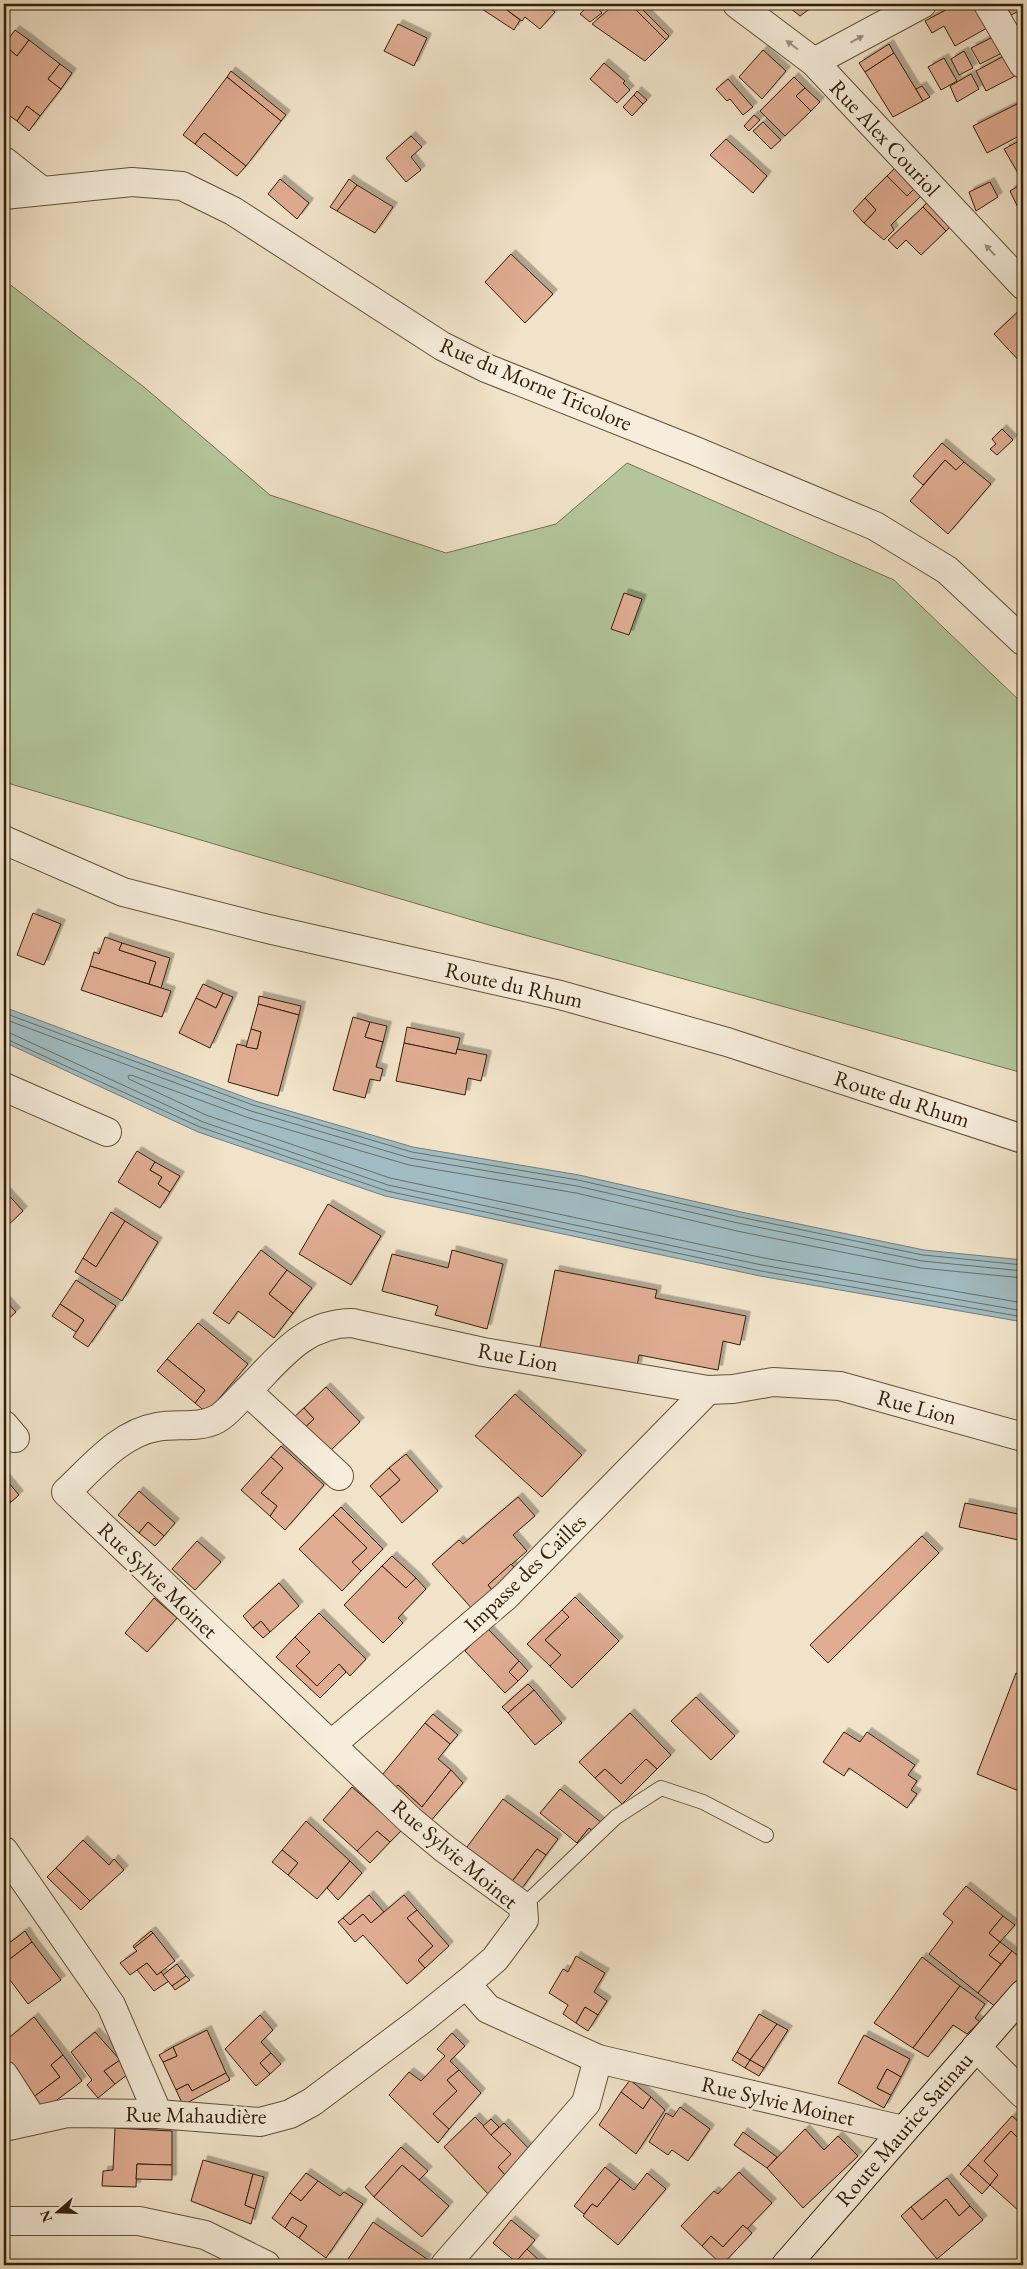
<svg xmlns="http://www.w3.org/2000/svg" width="1027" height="2269" viewBox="0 0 1027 2269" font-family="'EB Garamond',serif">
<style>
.green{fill:#b4c59b;stroke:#727252}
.water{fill:#a0bbc1;stroke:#747d77}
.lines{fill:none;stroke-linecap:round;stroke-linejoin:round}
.shore{stroke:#686e65;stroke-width:1}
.building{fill:#e0ad93;stroke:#312009;filter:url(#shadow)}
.service-casing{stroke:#615139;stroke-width:16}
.minor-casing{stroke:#615139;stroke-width:30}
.tertiary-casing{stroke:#615139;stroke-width:30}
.secondary-casing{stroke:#312009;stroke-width:30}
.service{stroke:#f6eddc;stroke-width:14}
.minor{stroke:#f6eddc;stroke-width:28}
.tertiary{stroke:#f6eddc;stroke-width:28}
.secondary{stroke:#f6eddc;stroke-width:28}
.oneway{fill:#9d917d}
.labels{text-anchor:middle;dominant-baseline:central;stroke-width:5;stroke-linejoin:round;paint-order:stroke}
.street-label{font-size:22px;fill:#312009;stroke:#f6eddc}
</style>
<defs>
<filter id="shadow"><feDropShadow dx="4.5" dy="-4.5" stdDeviation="0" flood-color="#0004"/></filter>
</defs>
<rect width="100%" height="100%" fill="#f1e3c9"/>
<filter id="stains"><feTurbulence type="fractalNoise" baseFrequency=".004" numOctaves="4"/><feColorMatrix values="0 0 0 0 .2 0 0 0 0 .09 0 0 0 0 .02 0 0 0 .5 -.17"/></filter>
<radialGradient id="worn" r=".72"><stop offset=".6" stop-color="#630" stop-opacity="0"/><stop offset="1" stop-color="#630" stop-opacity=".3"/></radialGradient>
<!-- green -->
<path class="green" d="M4 280 144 387 270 495 446 553 556 524 627 463 894 580 1023 704V1073L489 925 4 782Z"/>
<!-- water -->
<path class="water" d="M4 1007 255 1101 413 1147 579 1175 741 1212 924 1250 1023 1260V1322L760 1276 385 1196 198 1132 4 1042Z"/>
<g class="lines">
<!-- shore -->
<g class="shore">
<path d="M4 1013 253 1105 412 1152 578 1180 740 1217 923 1255 1023 1265"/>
<path d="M4 1019 251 1111 410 1158 577 1186 738 1223 922 1261 1023 1271"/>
<path d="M4 1032 10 1033 203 1122 388 1185 762 1265 1023 1311"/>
<path d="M4 1038 200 1127 387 1191 761 1271 1023 1317"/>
<path d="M1023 1278 921 1268 737 1231 576 1193 409 1165 249 1118 131 1075 128 1076 129 1079 206 1115 390 1178 764 1258 1023 1303"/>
</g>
</g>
<!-- building -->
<g class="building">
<path d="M485 4H499L520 20 514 30 482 9Z"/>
<path d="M499 4H544L555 12 540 29 525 17 522 21Z"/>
<path d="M590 4H594L602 13 590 22 580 14Z"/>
<path d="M615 4H630L666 40 645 61 592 24Z"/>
<path d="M630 4H637L669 36 666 40Z"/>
<path d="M785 4H814L815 5 800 16Z"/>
<path d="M957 4H983L994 24 955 46 944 26 932 33 925 21Z"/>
<path d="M1005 4H1023V9L1011 15Z"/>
<path d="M398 24 427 38 414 66 384 51Z"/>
<path d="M15 30 29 40 17 56 4 45Z"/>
<path d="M999 34 1008 50 980 64 971 48Z"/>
<path d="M29 40 60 64 48 79 61 89 40 116 27 106 17 121 4 112V45L17 56Z"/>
<path d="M889 44 894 53 865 72 859 63Z"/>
<path d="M763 50 786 71 762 99 739 77Z"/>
<path d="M964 51 973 68 959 75 951 59Z"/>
<path d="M894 53 923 101 893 117 865 72Z"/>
<path d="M1004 56 1015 76 986 91 976 71Z"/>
<path d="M944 58 957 81 941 90 928 67Z"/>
<path d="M604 63 625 81 623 83 630 90 617 103 590 79Z"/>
<path d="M60 64 72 73 61 89 48 79Z"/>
<path d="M231 71 286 115 281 121 227 77Z"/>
<path d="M971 74 979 89 957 102 950 86Z"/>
<path d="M227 77 281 121 246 166 204 133 195 144 183 135Z"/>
<path d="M794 77 805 88 796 96 811 111 785 136 760 111Z"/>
<path d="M728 79 753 107 743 115 730 99 727 101 716 89Z"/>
<path d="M922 86 930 97 923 101 916 89Z"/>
<path d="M805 88 820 102 811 111 796 96Z"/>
<path d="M637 91 647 100 643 104 634 95Z"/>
<path d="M634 95 643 104 632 116 623 107Z"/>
<path d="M1021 102 1023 134 987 153 973 126Z"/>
<path d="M27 106 40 116 29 131 17 121Z"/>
<path d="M754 115 760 120 749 131 744 126Z"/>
<path d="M763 122 781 140 771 149 753 131Z"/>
<path d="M204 133 246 166 237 176 195 144Z"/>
<path d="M411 136 422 147 411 157 421 170 406 182 386 158Z"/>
<path d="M726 139 767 176 753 193 710 155Z"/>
<path d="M1023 139V182L1004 149Z"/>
<path d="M896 167 916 187 907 196 887 176Z"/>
<path d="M887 176 907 196 916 187 923 194 891 225 894 230 884 240 864 223 876 210 865 198Z"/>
<path d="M280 179 309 203 297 219 268 194Z"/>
<path d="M349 179 357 185 337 211 330 207Z"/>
<path d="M990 182 998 197 976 211 969 192Z"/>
<path d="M1023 183V212L1021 214 1010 191Z"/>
<path d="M357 185 393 207 375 233 337 211Z"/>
<path d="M865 198 876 210 864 223 853 211Z"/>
<path d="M929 200 953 224 946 231 923 207Z"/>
<path d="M923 207 946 231 921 255 906 240 897 249 888 240Z"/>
<path d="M511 254 553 294 525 323 485 282Z"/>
<path d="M1023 307V365L994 334Z"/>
<path d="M1002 429 1013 440 997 455 990 449 996 444 992 439Z"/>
<path d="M942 443 964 462 956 470 945 460 923 485 913 476Z"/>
<path d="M945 460 956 470 964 462 991 484 948 534 910 501Z"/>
<path d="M624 593 642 599 629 635 611 629Z"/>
<path d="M33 913 61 924 44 965 17 955Z"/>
<path d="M105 937 122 943 119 950 156 962 149 984 90 966 94 952 99 954Z"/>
<path d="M122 943 170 958 161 988 149 984 156 962 119 950Z"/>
<path d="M90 966 171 991 162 1017 81 990Z"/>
<path d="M203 984 223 993 216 1008 196 998Z"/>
<path d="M223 993 233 997 210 1048 179 1033 196 998 216 1008Z"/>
<path d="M259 996 301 1006 299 1015 258 1004Z"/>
<path d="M258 1004 299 1015 278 1096 228 1082 237 1044 257 1049 261 1032 251 1029Z"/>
<path d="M353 1017 370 1022 365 1037 383 1042 376 1067 383 1069 380 1081 370 1079 365 1098 333 1090Z"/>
<path d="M370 1022 387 1026 383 1042 365 1037Z"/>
<path d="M407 1027 460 1038 456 1054 404 1043Z"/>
<path d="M251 1029 261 1032 257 1049 246 1047Z"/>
<path d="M404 1043 456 1054 457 1049 487 1055 481 1081 468 1078 465 1095 396 1081Z"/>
<path d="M137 1151 155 1162 150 1170 162 1177 158 1184 170 1192 160 1208 118 1182Z"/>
<path d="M155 1162 180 1176 170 1192 158 1184 162 1177 150 1170Z"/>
<path d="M4 1190 23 1211 4 1229Z"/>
<path d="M328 1204 381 1236 351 1285 299 1254Z"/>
<path d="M111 1212 125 1221 96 1267 83 1258Z"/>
<path d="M125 1221 158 1242 122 1301 75 1272 83 1258 96 1267Z"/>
<path d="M261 1250 287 1270 269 1294 293 1313 274 1338 238 1311 229 1324 213 1313Z"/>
<path d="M452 1250 503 1264 487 1329 435 1315 438 1306 382 1291 392 1254 448 1268Z"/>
<path d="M287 1270 312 1288 293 1313 269 1294Z"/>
<path d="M555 1270 657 1290 655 1298 746 1316 740 1345 723 1341 718 1370 639 1355 637 1367 540 1347Z"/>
<path d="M76 1280 116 1306 88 1347 73 1337 84 1320 60 1304Z"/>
<path d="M4 1299 16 1312 4 1323Z"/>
<path d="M60 1304 84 1320 76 1332 52 1316Z"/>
<path d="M198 1323 248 1364 207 1413 195 1403 205 1390 167 1359Z"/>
<path d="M167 1359 205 1390 195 1403 157 1371Z"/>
<path d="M326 1387 360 1422 327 1454 303 1429 314 1419 304 1408Z"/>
<path d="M515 1394 582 1455 542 1497 475 1436Z"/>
<path d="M304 1408 314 1419 303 1429 293 1418Z"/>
<path d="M281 1446 324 1485 285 1530 270 1516 277 1506 261 1493 283 1468 271 1457Z"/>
<path d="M406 1454 438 1491 402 1523 380 1497 400 1480 389 1468Z"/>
<path d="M271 1457 283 1468 261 1493 277 1506 270 1516 241 1490Z"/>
<path d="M389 1468 400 1480 380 1497 370 1486Z"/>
<path d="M4 1477 19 1495 11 1502 4 1494Z"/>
<path d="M139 1491 175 1523 164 1536 148 1522 139 1533 118 1515Z"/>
<path d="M4 1494 11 1502 4 1508Z"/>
<path d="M518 1497 535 1516 513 1535 527 1551 488 1585 495 1593 474 1611 432 1564 459 1540 463 1544Z"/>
<path d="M965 1503 1023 1515V1541L959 1527Z"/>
<path d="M341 1507 383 1549 361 1571 352 1562 367 1548 333 1515Z"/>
<path d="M333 1515 367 1548 352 1562 361 1571 342 1591 299 1549Z"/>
<path d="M148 1522 164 1536 155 1546 139 1533Z"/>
<path d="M922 1536 939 1553 828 1663 810 1645Z"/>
<path d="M197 1541 221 1562 195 1590 172 1569Z"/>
<path d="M392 1556 416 1578 406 1588 382 1566Z"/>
<path d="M511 1564 519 1573 495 1593 488 1585Z"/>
<path d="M382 1566 406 1588 416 1578 426 1589 398 1618 403 1623 383 1643 344 1605Z"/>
<path d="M279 1583 299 1606 270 1632 261 1621 253 1628 243 1616Z"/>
<path d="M575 1597 619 1641 572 1688 550 1666 561 1655 545 1640 569 1617 562 1610Z"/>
<path d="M154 1598 177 1618 147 1652 125 1633Z"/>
<path d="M562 1610 569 1617 545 1640 561 1655 550 1666 527 1644Z"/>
<path d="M319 1613 366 1659 350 1676 339 1664 317 1686 296 1666 310 1652 295 1637Z"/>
<path d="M261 1621 270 1632 263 1638 253 1628Z"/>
<path d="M487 1628 519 1661 509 1672 518 1681 505 1693 465 1651Z"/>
<path d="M295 1637 310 1652 296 1666 317 1686 339 1664 346 1672 320 1698 276 1657Z"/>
<path d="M519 1661 528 1671 518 1681 509 1672Z"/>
<path d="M1016 1673 1023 1676V1780L1019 1791 977 1774Z"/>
<path d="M528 1684 534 1690 508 1713 502 1707Z"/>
<path d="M534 1690 562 1723 535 1745 508 1713Z"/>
<path d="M696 1697 735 1736 711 1760 671 1721Z"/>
<path d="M630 1713 671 1755 657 1769 646 1759 621 1784 605 1769 595 1778 579 1762Z"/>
<path d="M433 1714 458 1735 450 1744 425 1723Z"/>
<path d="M425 1723 450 1744 438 1759 451 1770 422 1807 398 1785 392 1792 378 1780Z"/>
<path d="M844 1732 860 1742 867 1732 915 1765 908 1775 917 1781 911 1790 917 1794 907 1808 849 1768 844 1776 823 1762Z"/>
<path d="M646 1759 657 1769 622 1804 595 1778 605 1769 621 1784Z"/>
<path d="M451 1770 463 1783 429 1823 392 1792 398 1785 422 1807Z"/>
<path d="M352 1787 402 1830 390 1842 377 1831 357 1851 323 1820Z"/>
<path d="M560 1789 603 1824 595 1833 589 1828 577 1843 540 1813Z"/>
<path d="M503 1799 558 1839 546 1855 537 1849 510 1884 464 1851Z"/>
<path d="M306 1821 350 1861 317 1899 288 1875 298 1863 282 1850Z"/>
<path d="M589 1828 595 1833 583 1848 577 1843Z"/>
<path d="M377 1831 390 1842 370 1863 357 1851Z"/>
<path d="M83 1840 109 1865 114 1859 124 1870 90 1901 56 1868Z"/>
<path d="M537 1849 546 1855 520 1891 510 1884Z"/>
<path d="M282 1850 298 1863 288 1875 272 1862Z"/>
<path d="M350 1861 362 1873 338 1900 327 1888Z"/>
<path d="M56 1868 90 1901 81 1910 47 1877Z"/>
<path d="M966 1886 1003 1916 989 1933 1000 1942 989 1955 1001 1964 978 1993 929 1954 953 1922 943 1914Z"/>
<path d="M369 1895 384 1912 371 1923 363 1914 350 1925 343 1918Z"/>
<path d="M404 1895 417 1910 407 1918 433 1946 418 1960 425 1968 407 1984 363 1935 355 1942 338 1922 343 1918 350 1925 363 1914 371 1923Z"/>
<path d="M417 1910 449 1946 425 1968 418 1960 433 1946 407 1918Z"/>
<path d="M1003 1916 1015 1925 1000 1942 989 1933Z"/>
<path d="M25 1931 32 1942 10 1959 4 1951V1947Z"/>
<path d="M151 1931 153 1933 134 1948 133 1946Z"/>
<path d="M153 1933 175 1961 157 1975 147 1963 130 1975 120 1963 137 1951 134 1948Z"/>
<path d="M32 1942 61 1980 28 2004 4 1972V1951L10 1959Z"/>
<path d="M1000 1942 1012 1951 1001 1964 989 1955Z"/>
<path d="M1012 1951 1023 1960V1976L997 2008 978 1993Z"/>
<path d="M576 1956 605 1973 594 1992 607 2001 598 2015 585 2007 576 2023 563 2014 568 2005 549 1993 563 1969 568 1972Z"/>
<path d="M922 1957 960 1986 913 2048 874 2023Z"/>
<path d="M147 1963 157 1975 161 1972 169 1981 154 1991 137 1970Z"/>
<path d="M177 1964 186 1976 172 1986 163 1975Z"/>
<path d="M186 1976 190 1980 175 1990 172 1986Z"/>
<path d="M960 1986 985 2004 975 2018 980 2022 967 2034 953 2025 928 2057 913 2048Z"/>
<path d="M585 2007 598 2015 588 2031 576 2023Z"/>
<path d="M759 2014 777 2024 750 2060 737 2052Z"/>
<path d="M260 2015 273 2030 261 2042 271 2053 260 2063 270 2074 256 2086 225 2049Z"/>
<path d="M34 2017 63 2055 51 2065 60 2077 31 2099 4 2062V2042Z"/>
<path d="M777 2024 788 2030 764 2068 750 2060Z"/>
<path d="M207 2030 226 2073 192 2091 188 2084 176 2090 163 2062 177 2056 173 2047Z"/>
<path d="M95 2032 120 2060 104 2071 115 2084 98 2098 87 2085 92 2080 71 2052Z"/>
<path d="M452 2033 465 2046 450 2061 459 2070 447 2080 457 2091 433 2114 449 2129 438 2143 389 2095 409 2072 421 2081 445 2056 437 2049Z"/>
<path d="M864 2035 910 2059 901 2077 887 2069 877 2088 891 2095 884 2108 838 2083Z"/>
<path d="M173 2047 177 2056 163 2062 159 2055Z"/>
<path d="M737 2052 750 2060 745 2068 732 2060Z"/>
<path d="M271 2053 281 2064 270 2074 260 2063Z"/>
<path d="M63 2055 82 2081 41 2112 31 2099 60 2077 51 2065Z"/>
<path d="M120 2060 131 2072 115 2084 104 2071Z"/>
<path d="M750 2060 764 2068 759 2076 745 2068Z"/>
<path d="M887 2069 901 2077 891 2095 877 2088Z"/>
<path d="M459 2070 481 2093 449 2129 433 2114 457 2091 447 2080Z"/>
<path d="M226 2073 230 2080 183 2105 176 2090 188 2084 192 2091Z"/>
<path d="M630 2080 651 2097 643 2109 621 2092Z"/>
<path d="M621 2092 643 2109 651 2097 665 2110 636 2154 599 2125Z"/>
<path d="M680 2107 710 2129 688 2161 672 2150 668 2155 649 2142 666 2113 673 2117Z"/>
<path d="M1012 2116 1023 2126V2143L1011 2131 984 2161 998 2175 990 2185 968 2165Z"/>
<path d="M475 2117 511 2154 498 2167 507 2177 489 2195 444 2147Z"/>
<path d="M491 2119 499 2127 491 2135 483 2126Z"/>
<path d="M504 2123 533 2153 507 2177 498 2167 511 2154 491 2135Z"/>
<path d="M115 2128 172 2131V2165L137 2164 136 2187 102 2186 103 2171 113 2170Z"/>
<path d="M805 2129 824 2150 838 2136 858 2156 803 2208 767 2168Z"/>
<path d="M1011 2131 1023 2143V2206L1019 2211 990 2185 998 2175 984 2161Z"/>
<path d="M743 2132 777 2157 767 2168 734 2145Z"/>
<path d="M401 2147 428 2171 419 2180 402 2165 374 2197 365 2187Z"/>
<path d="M203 2160 253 2174 245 2205 255 2209 251 2224 191 2201Z"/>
<path d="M137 2164 172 2165V2180L136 2179Z"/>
<path d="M402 2165 449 2206 422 2237 374 2197Z"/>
<path d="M968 2165 990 2185 982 2194 960 2174Z"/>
<path d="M605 2167 620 2179 597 2207 592 2204 584 2214 574 2206Z"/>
<path d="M739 2172 772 2203 747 2229 743 2225 723 2247 711 2236 702 2246 681 2226 714 2191 718 2194Z"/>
<path d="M306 2173 318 2181 301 2201 290 2193Z"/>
<path d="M647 2173 666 2189 618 2245 583 2216 592 2204 597 2207 620 2179 634 2190Z"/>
<path d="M253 2174 264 2177 255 2209 245 2205Z"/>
<path d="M947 2178 970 2206 959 2216 946 2199 922 2220 911 2207Z"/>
<path d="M318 2181 340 2196 344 2192 363 2204 326 2258 299 2238 307 2226 292 2217 285 2228 272 2218 290 2193 301 2201Z"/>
<path d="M946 2199 959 2216 970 2206 983 2220 937 2259 901 2216 911 2207 922 2220Z"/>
<path d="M292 2217 307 2226 299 2238 285 2228Z"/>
<path d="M511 2220 535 2240 516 2262 493 2243Z"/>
<path d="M373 2222 427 2259 423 2265H344Z"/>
<path d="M743 2225 752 2233 722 2265 702 2246 711 2236 723 2247Z"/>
<path d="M527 2249 544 2265H513Z"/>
</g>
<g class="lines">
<!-- service casing -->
<g class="service-casing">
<path id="service" d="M523 1906 616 1817 661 1788 703 1802 766 1835"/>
</g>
<!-- minor casing -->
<g class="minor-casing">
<g id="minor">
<path d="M737 4 814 62 1023 285"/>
<path d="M814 62 922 4"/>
<path d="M4 161 42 191"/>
<path d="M4 195 132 182 182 186 233 211 442 346 486 368 693 450 875 526 947 570 1023 641"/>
<path d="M4 1087 107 1132"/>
<path d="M247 1391 339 1476"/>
<path d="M4 1425 15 1438"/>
<path d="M332 1744 506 1596 708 1390"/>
<path d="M4 1851 111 2005 158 2114"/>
<path d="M976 2047 1023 2094"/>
<path d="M4 2075 33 2120"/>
<path d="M4 2127 67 2113 158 2114 260 2122 290 2114 312 2102 420 2021 466 1984"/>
<path d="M903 2130 598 2059 488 2009 466 1984 495 1959 524 1920 523 1906 445 1849 410 1820 66 1492C92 1468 120 1433 157 1427 177 1423 198 1429 217 1419 226 1414 235 1403 242 1396 276 1363 301 1323 352 1323L483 1352 708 1390 733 1389 773 1382 840 1386 1023 1437"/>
<path d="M4 2221H139L205 2235 266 2265"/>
<path d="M445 2265 586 2103 598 2059"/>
</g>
</g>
<!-- tertiary casing -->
<g class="tertiary-casing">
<g id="tertiary">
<path d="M988 4 1023 64"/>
<path d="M4 840 123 892 268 929 560 995 727 1042 1023 1139"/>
</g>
</g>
<!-- secondary casing -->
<g class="secondary-casing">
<path id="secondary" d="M786 2265 1023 1994"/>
</g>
<!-- service -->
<use href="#service" class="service"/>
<!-- minor -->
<use href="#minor" class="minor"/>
<!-- tertiary -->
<use href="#tertiary" class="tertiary"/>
<!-- secondary -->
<use href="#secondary" class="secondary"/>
</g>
<!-- one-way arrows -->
<defs><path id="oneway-solid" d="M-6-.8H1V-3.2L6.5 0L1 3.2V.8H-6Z" transform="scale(1.25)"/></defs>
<g class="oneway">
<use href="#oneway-solid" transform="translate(857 39) rotate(-28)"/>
<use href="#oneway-solid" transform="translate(792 45) rotate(-143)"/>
<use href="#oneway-solid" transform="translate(990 250) rotate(-133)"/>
</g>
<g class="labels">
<!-- street labels -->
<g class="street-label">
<text transform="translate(885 138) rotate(47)">Rue Alex Couriol</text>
<text transform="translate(536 384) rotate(23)">Rue du Morne Tricolore</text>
<text transform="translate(514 985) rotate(13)">Route du Rhum</text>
<text transform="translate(902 1099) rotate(18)">Route du Rhum</text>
<text transform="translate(518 1357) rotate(10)">Rue Lion</text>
<text transform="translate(917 1407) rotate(15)">Rue Lion</text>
<text transform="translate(525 1573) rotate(-44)">Impasse des Cailles</text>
<text transform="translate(158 1580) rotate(44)">Rue Sylvie Moinet</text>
<text transform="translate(455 1854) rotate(40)">Rue Sylvie Moinet</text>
<text transform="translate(778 2101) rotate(13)">Rue Sylvie Moinet</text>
<text transform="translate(196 2115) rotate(1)">Rue Mahaudière</text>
<text transform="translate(904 2129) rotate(-49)">Route Maurice Satinau</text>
</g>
</g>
<!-- margin -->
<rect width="1027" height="2269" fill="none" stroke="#f1e3c9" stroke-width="20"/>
<rect x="5" y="5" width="1017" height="2259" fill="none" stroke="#312009" stroke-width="2.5"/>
<rect x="10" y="10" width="1007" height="2249" fill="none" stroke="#312009"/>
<!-- north arrow -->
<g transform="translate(58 2212) rotate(250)" stroke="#f6eddc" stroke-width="4" paint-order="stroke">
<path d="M0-4L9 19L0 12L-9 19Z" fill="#312009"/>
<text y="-8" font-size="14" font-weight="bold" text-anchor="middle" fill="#312009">N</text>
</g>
<rect width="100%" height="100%" filter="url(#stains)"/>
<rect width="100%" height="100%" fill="url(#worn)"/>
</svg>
